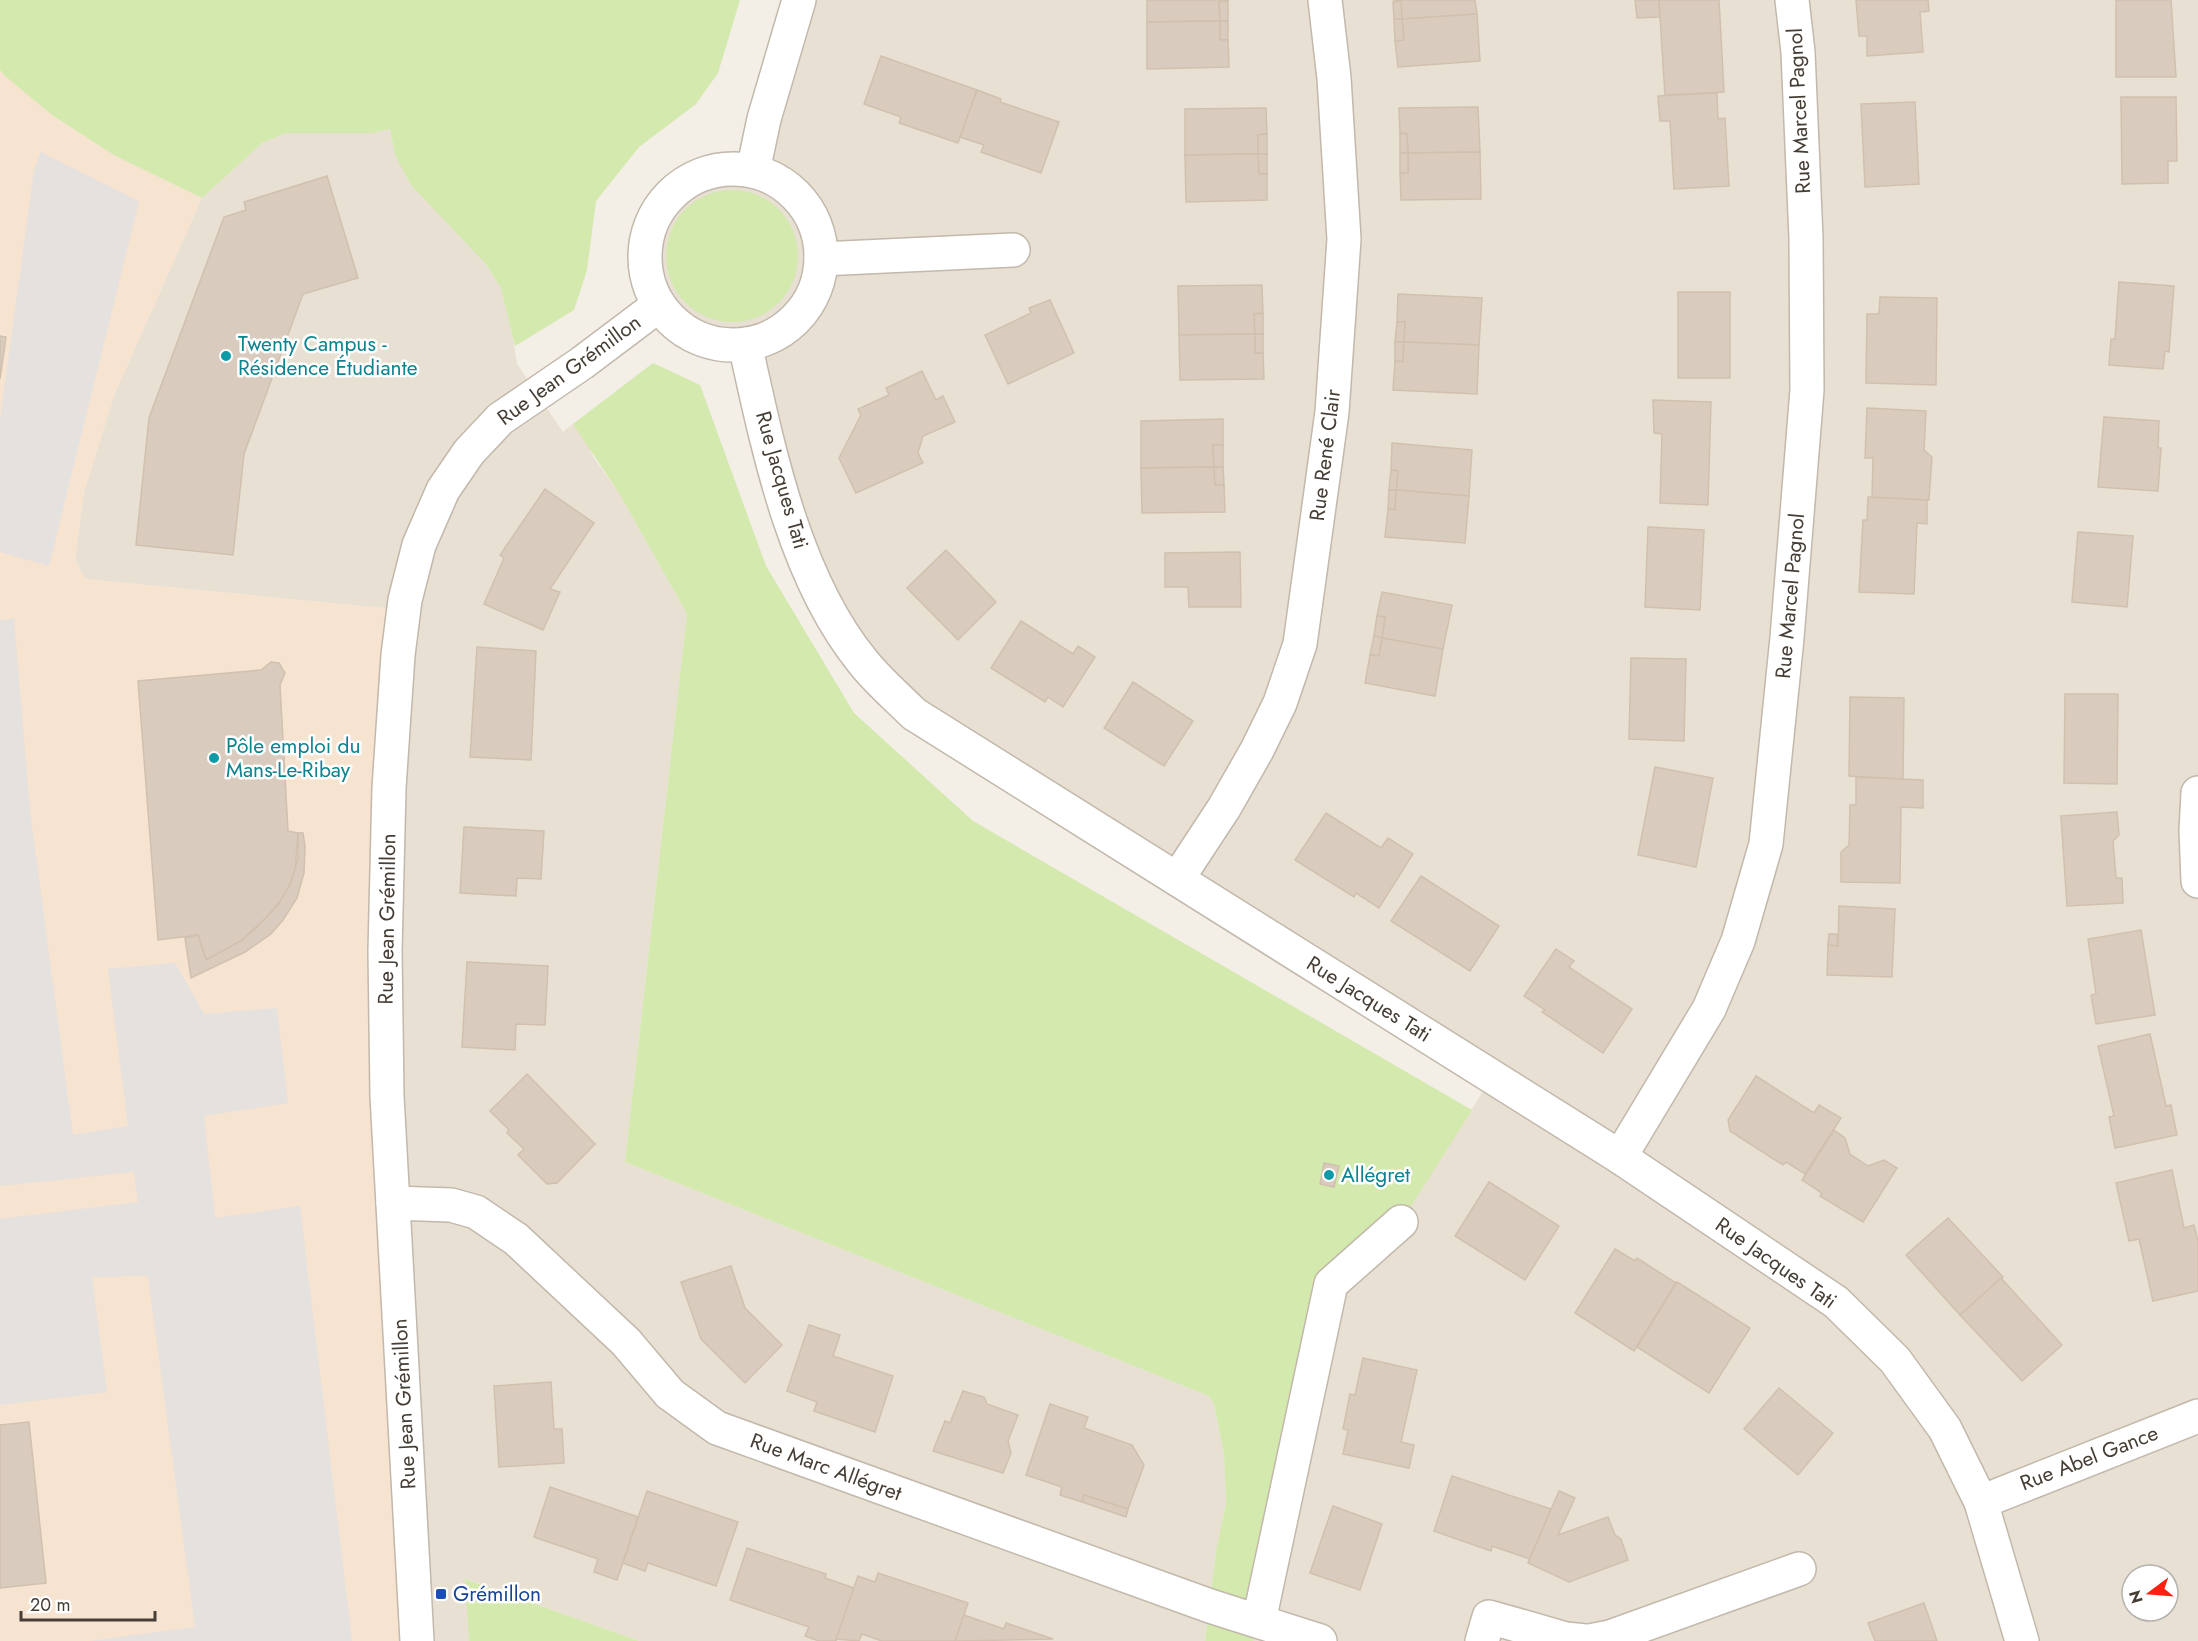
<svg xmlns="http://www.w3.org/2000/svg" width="2198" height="1641" viewBox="0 0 2198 1641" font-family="Jost,sans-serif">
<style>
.residential{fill:#e8e0d3;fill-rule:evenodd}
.commercial{fill:#f6e3d0}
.green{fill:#d3e9ad}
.parking{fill:#e4e1de}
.building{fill:#d9ccbe;stroke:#d1c0ae;stroke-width:1.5}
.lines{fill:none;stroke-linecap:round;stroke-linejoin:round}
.minor-casing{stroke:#c2b8ab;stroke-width:36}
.minor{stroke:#fff;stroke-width:33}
.culture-dot{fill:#0f9aa8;stroke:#fff;stroke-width:2}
.transit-dot{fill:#1a4fb4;stroke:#fff;stroke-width:2}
.labels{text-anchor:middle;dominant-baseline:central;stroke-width:5;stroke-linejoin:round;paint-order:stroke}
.street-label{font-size:21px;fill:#463e35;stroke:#fff}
.culture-label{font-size:21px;fill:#0d838f;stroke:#fff;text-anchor:start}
.transit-label{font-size:21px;fill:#164399;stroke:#fff;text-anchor:start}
</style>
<rect width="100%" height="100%" fill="#f3eee6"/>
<!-- residential -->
<g class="residential">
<path d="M799 0H2198V1641H1253L1331 1284 1401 1222 1492 1077 862 662 734 345 701 339 673 322 653 294 646 272 645 249 650 227 668 197 686 182 707 172 742 169ZM2132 1575H2168V1611H2132Z"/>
<path d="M390 129 395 155 485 263 501 288 509 314 517 364 563 432 573 424 584 437 594 458 619 493 687 614 625 1162 1209 1396 1214 1404 1224 1454 1226 1503 1216 1551 1205 1641H639L466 1579 469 1641H417L387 1096 404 610 85 579 75 559 84 492 115 393 202 198 262 143 286 133H373Z"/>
</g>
<!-- commercial -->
<path class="commercial" d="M0 70 52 115 114 155 202 198 115 393 84 492 75 559 85 579 404 610 389 788 417 1641H0Z"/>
<!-- green -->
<g class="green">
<path d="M0 0H740L718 73 696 104 639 147 596 201 587 270 574 310 515 346 501 288 485 263 411 185 395 155 390 129 373 133H286L262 143 202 198 114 155 52 115 4 75 0 70Z"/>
<circle cx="732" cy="256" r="66"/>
<path d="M653 363 700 385 766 566 854 713 973 821 1472 1110 1401 1222 1331 1284 1253 1641H1205L1216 1551 1226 1503 1224 1454 1214 1404 1209 1396 625 1162 687 614 619 493 573 424Z"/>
<path d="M465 1579 639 1641H469Z"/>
</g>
<!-- parking -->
<g class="parking">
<path d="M41 152 139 201 49 566 0 552V420L34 171Z"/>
<path d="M14 619 30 811 73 1135 128 1126 108 969 175 963 204 1014 277 1008 288 1103 204 1116 215 1218 300 1206 352 1641H90L195 1627 148 1276 92 1277 107 1392 0 1405V1219L138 1202 134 1172 0 1186V620Z"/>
</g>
<!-- building -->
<g class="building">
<path d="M1147 0H1228V1L1219 2 1220 21 1147 22Z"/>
<path d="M1393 0H1475L1477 14 1402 19 1401 1Z"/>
<path d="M1635 0H1659L1660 17 1637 18Z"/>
<path d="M1659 0H1719L1724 92 1665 95Z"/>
<path d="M1856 0H1928L1929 11 1920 12 1923 52 1867 56V36H1859Z"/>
<path d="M2116 0H2171L2176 77H2116Z"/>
<path d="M1228 1V21H1220L1219 2Z"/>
<path d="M1401 1 1402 19H1394L1393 2Z"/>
<path d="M1477 14 1480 61 1398 67 1395 41 1404 40 1402 19Z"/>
<path d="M1394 19H1402L1404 40 1395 41Z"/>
<rect x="1220" y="21" width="8" height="19"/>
<path d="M1220 21V40H1228L1229 67 1147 69V22Z"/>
<path d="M881 56 977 90 958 143 899 123 901 117 864 104Z"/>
<path d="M977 90 1001 99 1000 102 1059 122 1041 173 981 152 984 145 960 137Z"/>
<path d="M1717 93 1718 119 1725 118 1729 186 1674 189 1670 121H1660L1658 96Z"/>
<path d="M2121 97H2176L2177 161H2168V183L2122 184Z"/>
<path d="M1915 102 1919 184 1865 187 1861 104Z"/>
<path d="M1478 107 1480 152 1408 153 1407 134 1400 133 1399 108Z"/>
<path d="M1266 108 1267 134 1258 135V154L1185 155V109Z"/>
<path d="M1400 133 1407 134 1408 153H1400Z"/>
<path d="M1267 134V154H1258V135Z"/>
<path d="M1480 152 1481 199 1401 200 1400 173H1408V153Z"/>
<rect x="1400" y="153" width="8" height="20"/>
<path d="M1258 154H1267V174H1259Z"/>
<path d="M1258 154 1259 174H1267V200L1186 202 1185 155Z"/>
<path d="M327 176 358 278 303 294 244 454 233 555 136 545 149 418 224 217 246 210 244 202Z"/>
<path d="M2119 282 2174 286 2169 352 2165 351 2163 369 2109 365 2111 339H2115Z"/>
<path d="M1262 285 1263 313 1254 314 1255 334 1179 335 1178 286Z"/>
<rect x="1678" y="292" width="52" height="86"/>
<path d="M1398 294 1482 298 1479 345 1404 342 1405 322H1397Z"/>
<path d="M1880 297 1937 298 1936 385 1866 383 1867 314H1879Z"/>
<path d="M1050 300 1074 353 1008 384 985 335 1031 313 1029 308Z"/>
<path d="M1263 313V334H1255L1254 314Z"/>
<path d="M1397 322H1405L1404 342H1395Z"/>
<path d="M1255 334V353H1263L1264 379 1180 380 1179 335Z"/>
<rect x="1255" y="334" width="8" height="19"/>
<path d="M0 336 6 337 0 379Z"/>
<path d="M1395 342H1404L1403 362 1395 361Z"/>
<path d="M1404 342 1479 345 1477 394 1393 390 1395 361 1403 362Z"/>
<path d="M922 371 936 400 943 396 955 422 923 436 918 453 923 463 856 493 839 458 861 415 858 409 889 395 886 388Z"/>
<path d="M1653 400 1711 402 1708 505 1660 503 1662 434 1654 433Z"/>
<path d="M1867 408 1926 411 1924 450 1932 457 1929 500 1872 498 1873 458H1865Z"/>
<path d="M2104 417 2159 421 2158 448H2161L2158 491 2098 487Z"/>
<path d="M1223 419V445H1213L1214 467 1141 468V421Z"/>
<path d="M1392 443 1472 450 1469 496 1396 490 1398 471 1391 470Z"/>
<path d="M1213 445H1223V467H1214Z"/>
<path d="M1214 467 1215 485H1224L1225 512 1142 513 1141 468Z"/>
<path d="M1214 467H1223L1224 485H1215Z"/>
<path d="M1391 470 1398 471 1396 490H1389Z"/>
<path d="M545 489 594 523 550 589 560 592 543 630 484 604 504 558 500 555Z"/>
<path d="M1389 490H1396L1395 510 1388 509Z"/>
<path d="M1396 490 1469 496 1465 543 1385 537 1388 509 1395 510Z"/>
<path d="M1868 497 1927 500V524L1917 523 1914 594 1859 592 1863 520H1867Z"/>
<path d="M1648 527 1704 530 1700 610 1645 607Z"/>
<path d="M2078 532 2133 536 2127 607 2072 602Z"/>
<path d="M946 550 996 602 958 640 907 588Z"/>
<path d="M1240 552 1241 607H1189L1188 587H1165V553Z"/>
<path d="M1382 592 1452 605 1443 649 1382 638 1385 617 1377 616Z"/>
<path d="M1377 616 1385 617 1382 638 1374 636Z"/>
<path d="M1021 621 1073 654 1078 646 1095 657 1063 707 1048 697 1045 702 991 668Z"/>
<path d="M1374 636 1382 638 1379 656 1370 655Z"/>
<path d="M1382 638 1443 649 1435 696 1365 683 1370 655 1379 656Z"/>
<path d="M477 647 536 651 531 760 470 757Z"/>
<path d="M1631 658 1686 659 1684 741 1629 739Z"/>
<path d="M271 662 279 663 285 673 280 685 288 831 298 833 295 871 285 895 269 915 241 941 206 960 198 935 158 940 138 681 261 670Z"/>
<path d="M1133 682 1193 721 1164 766 1104 728Z"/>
<path d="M2065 694H2118L2117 784 2064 783Z"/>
<path d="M1850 697 1904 698 1903 779 1849 776Z"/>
<path d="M1655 767 1713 778 1696 867 1638 855Z"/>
<path d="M1856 777 1923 780V808L1901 807 1900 883 1841 882V852L1849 845 1850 805H1856Z"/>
<path d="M2117 812 2119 835 2113 841 2116 878H2122L2123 903 2067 906 2061 816Z"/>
<path d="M1326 813 1381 848 1388 838 1413 854 1379 908 1356 893 1354 897 1295 860Z"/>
<path d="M464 827 544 831 541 879 517 878 516 896 460 893Z"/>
<path d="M298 833H303L305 846 304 873 297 898 283 920 271 934 245 952 191 978 185 938 198 935 206 960 241 941 256 928 278 905 291 883 298 858Z"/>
<path d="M1421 876 1499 926 1470 971 1391 921Z"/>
<path d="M1839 906 1895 909 1892 977 1827 975 1828 945 1838 946Z"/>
<path d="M2141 930 2155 1015 2096 1024 2091 995 2096 994 2088 939Z"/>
<path d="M1829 934H1837L1838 946 1828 945Z"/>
<path d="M1556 949 1574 961 1569 967 1632 1009 1603 1053 1542 1012 1545 1010 1524 996Z"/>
<path d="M467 962 548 966 545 1025 516 1024 515 1050 462 1047Z"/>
<path d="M2150 1034 2166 1106 2171 1105 2177 1135 2115 1148 2109 1117 2114 1116 2098 1046Z"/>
<path d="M527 1074 595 1144 557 1183 547 1184 518 1155 524 1149 507 1133 509 1130 490 1111Z"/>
<path d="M1756 1076 1814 1113 1819 1105 1841 1118 1805 1174 1786 1162 1783 1165 1730 1131 1728 1120Z"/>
<path d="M1834 1130 1845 1138 1850 1154 1868 1166 1884 1160 1897 1168 1863 1222 1820 1196 1822 1193 1802 1180Z"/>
<path d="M1324 1163 1339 1166 1334 1187 1320 1184Z"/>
<path d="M2172 1170 2184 1228 2194 1225 2198 1241V1291L2153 1301 2139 1239 2129 1241 2116 1183Z"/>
<path d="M1489 1182 1559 1226 1525 1280 1455 1236Z"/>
<path d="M1948 1218 2003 1277 1960 1315 1906 1255Z"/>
<path d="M1615 1249 1635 1261 1637 1258 1676 1283 1634 1351 1575 1313Z"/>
<path d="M731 1266 745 1308 782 1345 745 1383 701 1339 681 1282Z"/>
<path d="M2001 1278 2062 1345 2022 1381 1960 1315Z"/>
<path d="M1677 1282 1750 1328 1709 1393 1637 1347Z"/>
<path d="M809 1325 840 1335 833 1356 893 1376 875 1432 814 1411 817 1402 787 1391Z"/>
<path d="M1363 1358 1417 1370 1401 1442 1414 1445 1409 1468 1343 1454 1348 1430 1343 1429 1350 1394 1355 1395Z"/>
<path d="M551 1382 554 1429H562L564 1463 499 1467 494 1386Z"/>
<path d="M1779 1388 1833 1433 1798 1475 1744 1429Z"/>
<path d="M963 1391 984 1397 987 1404 1018 1415 1008 1441 1011 1453 1003 1473 933 1451 945 1421 950 1423Z"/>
<path d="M1050 1404 1088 1417 1084 1428 1132 1445 1144 1465 1128 1509 1084 1495 1082 1502 1060 1495 1062 1487 1026 1475Z"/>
<path d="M29 1422 46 1583 0 1588V1425Z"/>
<path d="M1452 1476 1551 1509 1530 1559 1492 1546 1491 1551 1434 1531Z"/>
<path d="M550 1487 638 1517 617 1580 594 1572 598 1559 534 1537Z"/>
<path d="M647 1491 738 1522 716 1586 648 1563 645 1571 623 1563Z"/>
<path d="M1559 1491 1575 1498 1558 1535 1608 1517 1615 1535 1621 1539 1628 1560 1569 1582 1528 1563Z"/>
<path d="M1084 1495 1128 1509 1126 1517 1082 1502Z"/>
<path d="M1333 1506 1382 1524 1360 1590 1310 1573Z"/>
<path d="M747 1548 826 1574 825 1578 854 1588 836 1641H819L805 1636 809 1627 730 1600Z"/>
<path d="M878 1573 968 1603 955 1641H882L862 1634 859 1641 836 1639 858 1576 875 1582Z"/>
<path d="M1924 1603 1937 1641H1875L1868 1623Z"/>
<path d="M964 1615 1004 1629 1006 1623 1053 1639 955 1641Z"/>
</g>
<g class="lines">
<!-- minor casing -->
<g class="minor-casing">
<g id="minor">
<circle cx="733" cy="257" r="88"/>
<path d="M753 171 764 119 799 0"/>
<path d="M821 259 1013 250"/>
<path d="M745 344C768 448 794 578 863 662 878 681 897 697 914 714L1620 1157 1836 1302 1895 1360 1945 1429 1981 1502 2022 1641"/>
<path d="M2198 793 2196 830 2198 881"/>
<path d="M1178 878 1224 808 1257 750 1280 703 1300 644 1332 412 1344 239 1334 78 1325 0"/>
<path d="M1620 1157 1709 1009 1738 941 1766 844 1787 638 1807 390 1806 238 1798 52 1792 0"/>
<path d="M393 1203 451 1205 476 1212 516 1239 626 1342 670 1394 717 1428 1210 1606 1320 1641"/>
<path d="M1981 1502 2198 1416"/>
<path d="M1259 1621 1331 1284 1401 1222"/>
<path d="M417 1641 387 1096 385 951 389 788 398 655 405 600 419 545 443 490 469 452 500 419 582 363 659 305"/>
<path d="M1482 1641 1489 1617 1566 1639 1585 1641"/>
<path d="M1590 1641 1610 1637 1799 1569"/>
</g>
</g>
<!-- minor -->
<use href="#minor" class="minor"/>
</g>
<!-- markers -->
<g class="culture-dot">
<circle cx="226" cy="356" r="6"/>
<circle cx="214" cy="758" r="6"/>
<circle cx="1329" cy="1175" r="6"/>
</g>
<rect class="transit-dot" x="435" y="1588" width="12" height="12" rx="3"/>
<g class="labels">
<!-- street labels -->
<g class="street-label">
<text transform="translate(1799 111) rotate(-93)">Rue Marcel Pagnol</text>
<text transform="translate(569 370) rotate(-36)">Rue Jean Grémillon</text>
<text transform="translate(1325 455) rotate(-83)">Rue René Clair</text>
<text transform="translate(782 480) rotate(74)">Rue Jacques Tati</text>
<text transform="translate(1790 596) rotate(-85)">Rue Marcel Pagnol</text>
<text transform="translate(387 919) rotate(-89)">Rue Jean Grémillon</text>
<text transform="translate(1369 999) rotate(32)">Rue Jacques Tati</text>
<text transform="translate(1776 1263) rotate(35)">Rue Jacques Tati</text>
<text transform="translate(404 1404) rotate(-93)">Rue Jean Grémillon</text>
<text transform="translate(2089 1458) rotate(-21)">Rue Abel Gance</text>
<text transform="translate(826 1467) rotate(20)">Rue Marc Allégret</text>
</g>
<!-- culture labels -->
<g class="culture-label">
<text x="238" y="344">Twenty Campus -<tspan x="238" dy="24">Résidence Étudiante</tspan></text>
<text x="226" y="746">Pôle emploi du<tspan x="226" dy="24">Mans-Le-Ribay</tspan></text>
<text x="1341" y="1175">Allégret</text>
</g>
<!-- transit labels -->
<g class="transit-label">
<text x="453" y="1594">Grémillon</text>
</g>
</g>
<!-- north arrow -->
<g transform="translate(2150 1593) rotate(254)"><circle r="28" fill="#ffffff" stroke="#b5b2ae" stroke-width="1.5"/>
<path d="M0-4.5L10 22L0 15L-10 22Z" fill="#ff2011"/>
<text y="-9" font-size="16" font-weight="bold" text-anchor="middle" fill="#463e35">N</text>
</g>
<!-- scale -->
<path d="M21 1611v9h134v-9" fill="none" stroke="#463e35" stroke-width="3"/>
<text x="30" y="1611" font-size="18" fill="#463e35" stroke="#ffffff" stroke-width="4.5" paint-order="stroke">20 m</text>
</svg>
